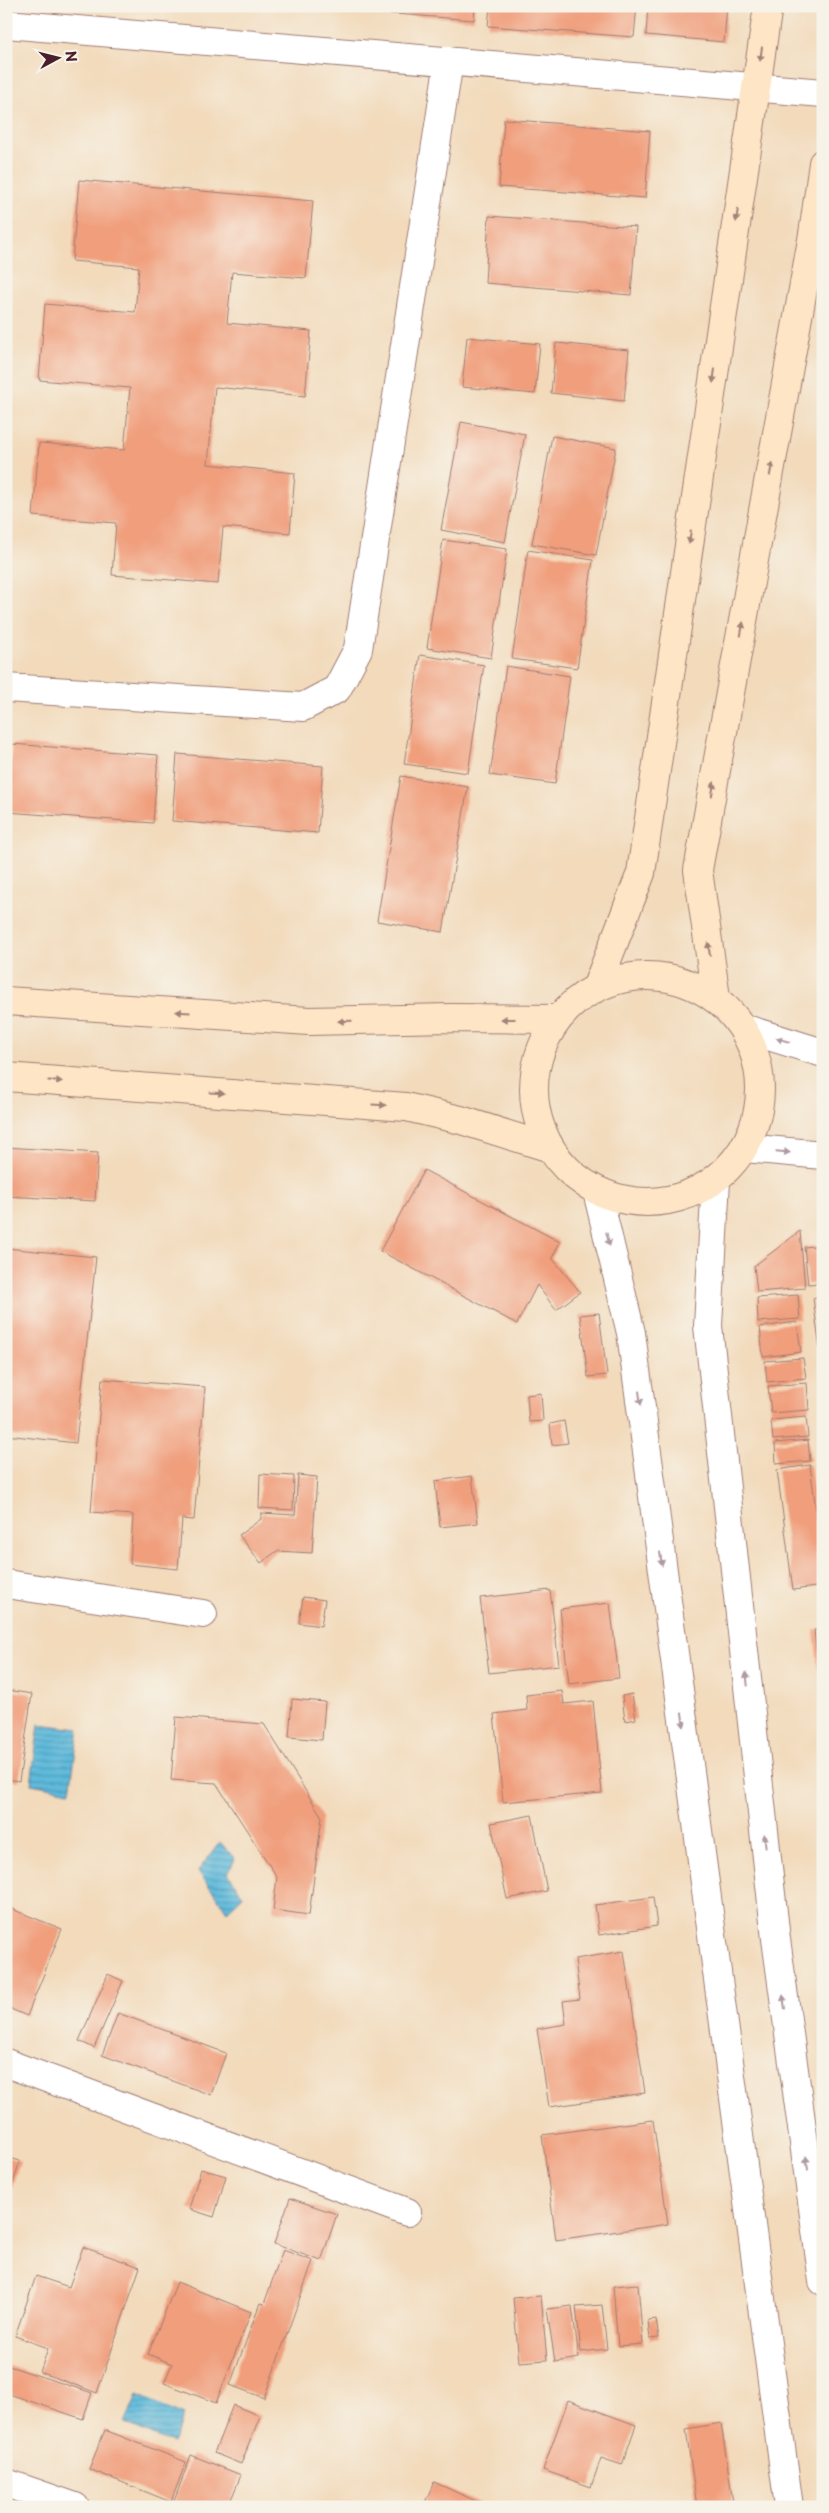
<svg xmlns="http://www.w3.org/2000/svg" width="829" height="2513" viewBox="0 0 829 2513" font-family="'Playpen Sans',sans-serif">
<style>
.water{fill:url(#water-rules);stroke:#546c84}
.building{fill:#f09e7b}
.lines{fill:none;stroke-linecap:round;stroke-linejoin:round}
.minor-casing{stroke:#9e7c73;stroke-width:30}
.tertiary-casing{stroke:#9e7c73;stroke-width:30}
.secondary-casing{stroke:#9e7c73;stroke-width:30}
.minor{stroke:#fff;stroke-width:28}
.tertiary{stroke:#fff;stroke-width:28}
.secondary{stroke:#fde5c5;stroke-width:28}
.oneway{fill:#a48278}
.oneway2{fill:#ae9aa0}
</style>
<defs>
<pattern id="water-rules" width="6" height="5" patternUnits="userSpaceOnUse" patternTransform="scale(1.25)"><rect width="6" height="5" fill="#5ebadc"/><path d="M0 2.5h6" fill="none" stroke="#5097b3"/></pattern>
</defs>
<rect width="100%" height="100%" fill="#f7f3e8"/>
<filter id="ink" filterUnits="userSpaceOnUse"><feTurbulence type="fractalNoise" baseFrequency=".02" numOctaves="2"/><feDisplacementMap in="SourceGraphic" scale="10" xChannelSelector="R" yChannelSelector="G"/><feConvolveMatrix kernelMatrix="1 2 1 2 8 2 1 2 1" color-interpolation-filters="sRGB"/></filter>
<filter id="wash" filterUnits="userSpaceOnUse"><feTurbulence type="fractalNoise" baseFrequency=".0096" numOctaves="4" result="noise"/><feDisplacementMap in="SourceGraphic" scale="20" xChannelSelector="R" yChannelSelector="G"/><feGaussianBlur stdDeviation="1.12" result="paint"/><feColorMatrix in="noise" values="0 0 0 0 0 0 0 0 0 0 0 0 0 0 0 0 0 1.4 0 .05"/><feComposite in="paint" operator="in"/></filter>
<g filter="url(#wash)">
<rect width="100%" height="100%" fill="#f2dabb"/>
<!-- water -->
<g class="water">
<path d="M39 1724 79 1729 70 1791 31 1784Z"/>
<path d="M220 1842 235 1859 228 1873 243 1896 227 1911 198 1871Z"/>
<path d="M137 2395 184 2415 172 2443 125 2423Z"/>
</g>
<g id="blocks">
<!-- building -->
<g class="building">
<path d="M329 6H475L474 20 329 9Z"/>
<path d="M490 6H637L634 37 488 26Z"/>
<path d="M648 6H727L724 42 646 35Z"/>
<path d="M504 119 650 131 645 198 499 187Z"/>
<path d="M79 180 313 201 306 278 232 272 227 323 311 331 305 396 215 387 208 464 295 473 290 533 223 527 218 584 112 575 116 523 33 516 39 443 124 450 130 388 39 380 45 304 135 312 139 267 72 261Z"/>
<path d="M489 216 636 227 631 295 485 283Z"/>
<path d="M467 337 540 344 535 394 462 387Z"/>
<path d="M556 343 629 350 624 401 551 393Z"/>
<path d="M461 422 525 434 505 542 441 530Z"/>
<path d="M552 436 616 448 596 555 532 544Z"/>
<path d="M443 540 507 549 491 658 427 648Z"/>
<path d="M528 550 593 560 577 668 512 659Z"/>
<path d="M420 655 484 665 468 773 404 764Z"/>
<path d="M506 666 570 676 555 784 490 775Z"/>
<path d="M12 744 158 755 153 823 7 812Z"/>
<path d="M177 754 323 766 318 833 172 821Z"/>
<path d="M401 776 468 787 443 932 377 921Z"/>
<path d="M6 1147 98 1153 95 1201 6 1196Z"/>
<path d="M424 1170 560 1242 552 1258 580 1292 556 1310 537 1285 517 1324 380 1251Z"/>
<path d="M800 1231 805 1288 757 1292 754 1266Z"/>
<path d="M823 1245V1283L808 1284 804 1247Z"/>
<path d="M6 1248 96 1257 76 1443 6 1435Z"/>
<path d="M798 1295 800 1319 758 1322 757 1298Z"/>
<path d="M823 1296V1365H822L813 1298Z"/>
<path d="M599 1313 607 1375 588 1377 580 1315Z"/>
<path d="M797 1322 801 1352 763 1357 760 1327Z"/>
<path d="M803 1358 806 1378 767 1382 765 1361Z"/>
<path d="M102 1379 205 1387 194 1520 182 1519 178 1569 130 1564 133 1515 91 1512Z"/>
<path d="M807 1383 809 1410 771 1413 768 1386Z"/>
<path d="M541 1393 543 1421 529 1422 527 1395Z"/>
<path d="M806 1417 808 1437 773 1440 771 1420Z"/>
<path d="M564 1421 568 1443 552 1445 550 1424Z"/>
<path d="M808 1440 810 1461 776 1464 775 1443Z"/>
<path d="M810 1465 823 1563V1586L793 1590 777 1470Z"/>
<path d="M260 1474 294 1476 293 1510 259 1508Z"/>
<path d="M298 1475 317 1477 312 1553 277 1551 261 1563 239 1535 261 1519V1513L295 1515Z"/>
<path d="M472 1476 478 1523 440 1527 435 1481Z"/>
<path d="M550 1590 559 1665 489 1673 480 1598Z"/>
<path d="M303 1597 325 1600 321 1626 299 1623Z"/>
<path d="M610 1603 619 1678 569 1684 560 1609Z"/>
<path d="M823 1629V1677H819L814 1630Z"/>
<path d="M6 1690 32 1694 19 1781 6 1779Z"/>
<path d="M562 1691 564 1704 593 1701 602 1793 503 1802 494 1714 527 1710 526 1695Z"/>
<path d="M632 1694 636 1719 625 1721 622 1696Z"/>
<path d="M292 1699 325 1702 322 1740 289 1737Z"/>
<path d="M176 1717 264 1724 322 1817 309 1915 273 1910 277 1877 216 1783 171 1780Z"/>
<path d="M532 1815 547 1891 507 1899 491 1823Z"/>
<path d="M653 1897 657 1926 599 1935 595 1905Z"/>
<path d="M9 1908 62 1929 27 2016 6 2007V1914Z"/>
<path d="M624 1951 645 2093 549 2107 537 2029 566 2024 563 2001 580 1999 575 1959Z"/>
<path d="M108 1974 123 1981 94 2048 79 2041Z"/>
<path d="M118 2013 226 2053 211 2095 102 2055Z"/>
<path d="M653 2120 668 2224 556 2240 542 2135Z"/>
<path d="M6 2157 20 2161 7 2202H6Z"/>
<path d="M201 2169 226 2176 214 2217 189 2209Z"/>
<path d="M290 2198 337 2214 321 2261 274 2244Z"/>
<path d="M83 2247 140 2267 97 2393 40 2372 48 2348 15 2336 36 2276 69 2287Z"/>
<path d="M283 2250 313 2261 264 2398 230 2385 260 2303 264 2304Z"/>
<path d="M177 2282 251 2312 216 2403 164 2383 172 2364 148 2354Z"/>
<path d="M638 2284 643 2344 618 2346 613 2286Z"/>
<path d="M541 2296 547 2360 519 2362 513 2298Z"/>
<path d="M602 2305 607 2349 581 2352 576 2307Z"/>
<path d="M572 2306 579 2358 555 2362 547 2309Z"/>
<path d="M656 2319 659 2338 650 2339 648 2320Z"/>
<path d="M6 2365 92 2393 83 2419 6 2393Z"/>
<path d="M568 2400 636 2425 622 2465 601 2458 591 2487 543 2470Z"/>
<path d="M233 2405 260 2416 241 2464 214 2453Z"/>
<path d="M721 2423 733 2502 697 2507 686 2429Z"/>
<path d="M105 2430 186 2462 171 2502 89 2469Z"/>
<path d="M191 2455 241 2475 228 2507H180L173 2504Z"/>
<path d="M434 2482 489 2507H423Z"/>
</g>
</g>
</g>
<g filter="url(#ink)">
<use href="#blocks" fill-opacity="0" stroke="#9e7c73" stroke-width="1"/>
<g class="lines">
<!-- minor casing -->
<g class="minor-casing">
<g id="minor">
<path d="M6 24 823 93"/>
<path d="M6 688 303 707 337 689 358 649 449 61"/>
<path d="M6 1584 203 1614"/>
<path d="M6 2063 407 2212"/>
<path d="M6 2483 75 2507"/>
</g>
</g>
<!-- tertiary casing -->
<g class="tertiary-casing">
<g id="tertiary">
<path d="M743 1028 823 1053"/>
<path d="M744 1148 823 1155"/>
<path d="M716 1180 708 1326 776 1939 823 2281"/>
<path d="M597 1191 631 1333 789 2507"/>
</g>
</g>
<!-- secondary casing -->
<g class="secondary-casing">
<g id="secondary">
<circle cx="647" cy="1089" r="113"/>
<path d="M597 986 641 873 768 6"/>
<path d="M716 998 698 870 813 234 823 163"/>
<path d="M6 1001 309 1021 451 1018 557 1019"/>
<path d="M6 1077 406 1107 461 1120 550 1148"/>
</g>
</g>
<!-- minor -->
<use href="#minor" class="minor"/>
<!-- tertiary -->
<use href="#tertiary" class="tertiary"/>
<!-- secondary -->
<use href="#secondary" class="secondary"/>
</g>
<!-- one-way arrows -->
<defs><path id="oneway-solid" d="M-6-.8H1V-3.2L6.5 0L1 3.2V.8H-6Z" transform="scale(1.25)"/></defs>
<g class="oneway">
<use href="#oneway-solid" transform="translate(761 54) rotate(98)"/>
<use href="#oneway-solid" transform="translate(737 215) rotate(98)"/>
<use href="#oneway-solid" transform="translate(714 376) rotate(98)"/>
<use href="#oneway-solid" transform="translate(771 469) rotate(-80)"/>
<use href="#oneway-solid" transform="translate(690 537) rotate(98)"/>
<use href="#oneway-solid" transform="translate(742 629) rotate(-80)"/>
<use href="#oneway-solid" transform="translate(713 789) rotate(-80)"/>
<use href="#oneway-solid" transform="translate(709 949) rotate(-98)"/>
<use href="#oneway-solid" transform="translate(183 1012) rotate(-176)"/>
<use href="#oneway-solid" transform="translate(508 1019) rotate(-180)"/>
<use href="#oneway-solid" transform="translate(345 1021) rotate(179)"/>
<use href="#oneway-solid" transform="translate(55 1081) rotate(4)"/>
<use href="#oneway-solid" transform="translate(217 1093) rotate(4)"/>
<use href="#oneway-solid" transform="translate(379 1105) rotate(4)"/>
</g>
<g class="oneway2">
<use href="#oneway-solid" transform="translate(783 1040) rotate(-163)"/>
<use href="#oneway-solid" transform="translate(783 1152) rotate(5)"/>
<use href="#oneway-solid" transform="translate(608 1239) rotate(76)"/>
<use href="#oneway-solid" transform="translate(640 1398) rotate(82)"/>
<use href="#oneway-solid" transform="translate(661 1559) rotate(82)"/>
<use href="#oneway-solid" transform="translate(747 1679) rotate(-96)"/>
<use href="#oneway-solid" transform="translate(683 1720) rotate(82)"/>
<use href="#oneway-solid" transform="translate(765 1841) rotate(-96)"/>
<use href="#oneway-solid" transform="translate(784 2002) rotate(-98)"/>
<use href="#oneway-solid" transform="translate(807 2163) rotate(-98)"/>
</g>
</g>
<!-- margin -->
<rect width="829" height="2513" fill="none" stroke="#f7f3e8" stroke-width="25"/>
<!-- north arrow -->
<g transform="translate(58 58) rotate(83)" stroke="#f7f3e8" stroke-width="4" paint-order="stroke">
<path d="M0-4L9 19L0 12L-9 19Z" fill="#4a1f2b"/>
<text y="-8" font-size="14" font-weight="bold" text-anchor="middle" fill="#4a1f2b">N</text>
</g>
</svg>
